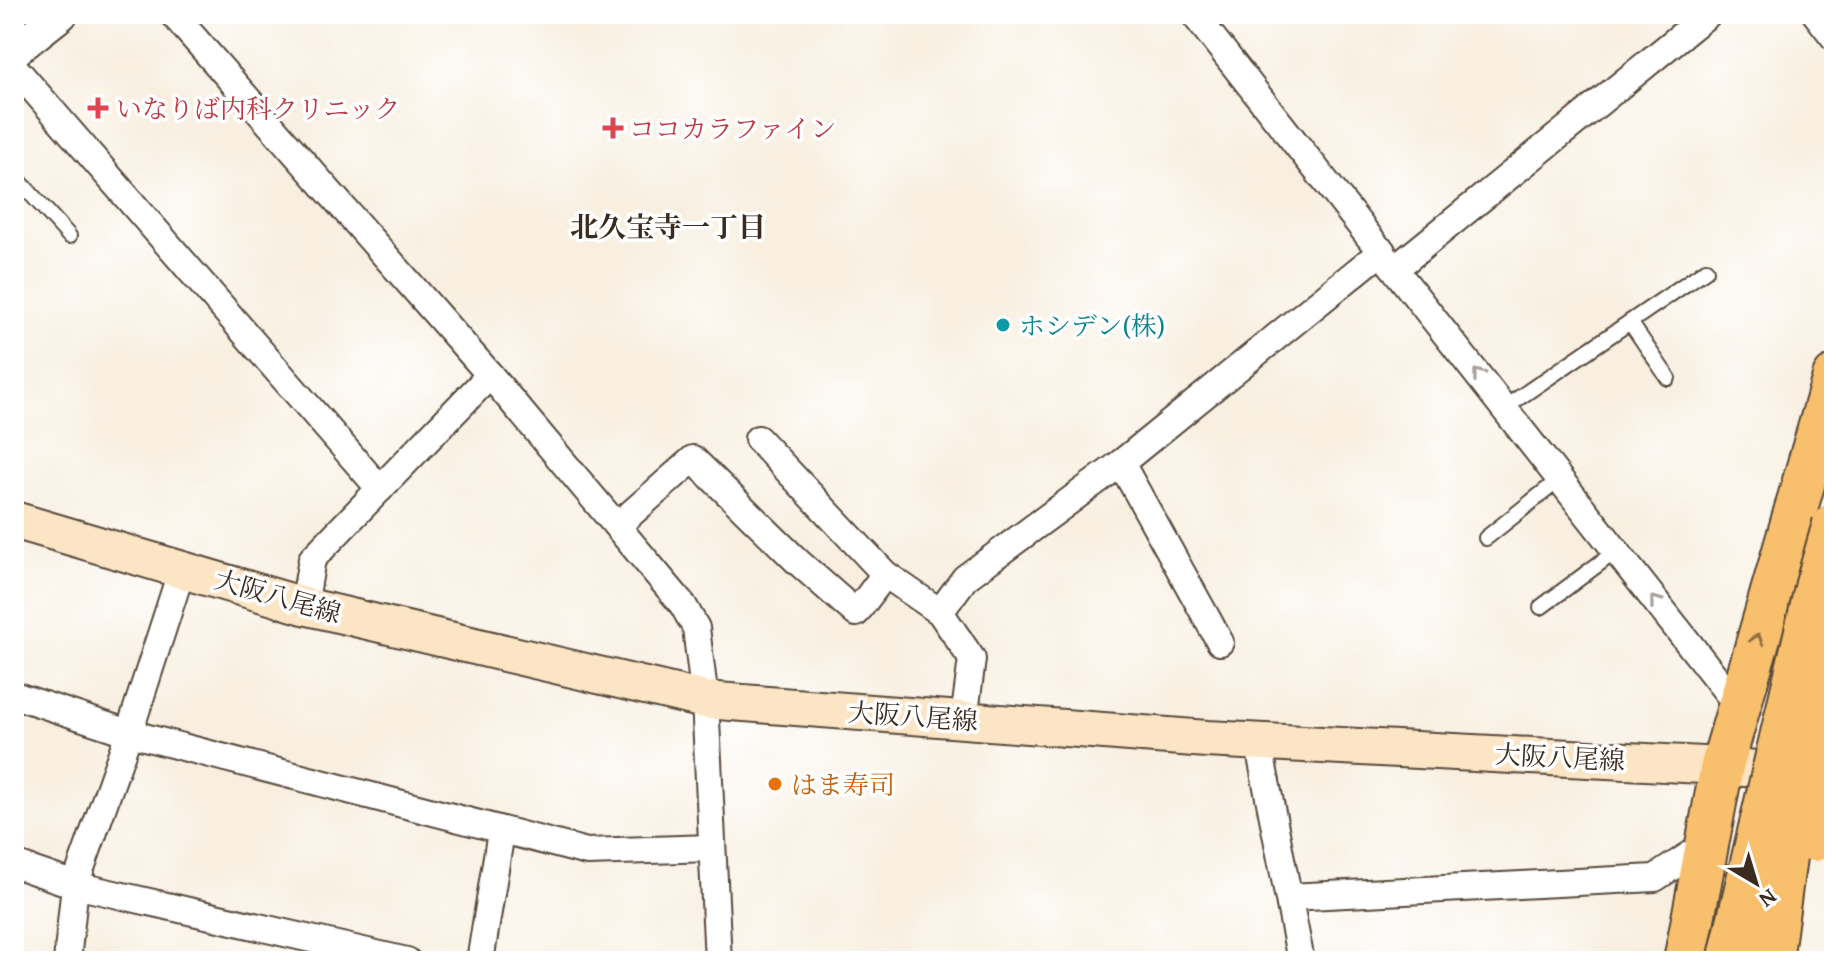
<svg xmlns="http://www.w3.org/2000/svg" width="1848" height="975" viewBox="0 0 1848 975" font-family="'Gentium Book Plus','Noto Serif JP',serif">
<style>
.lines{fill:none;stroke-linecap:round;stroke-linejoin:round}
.service-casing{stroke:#57483b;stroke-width:18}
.minor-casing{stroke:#57483b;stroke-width:30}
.tertiary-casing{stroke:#57483b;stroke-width:36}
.secondary-casing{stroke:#57483b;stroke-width:40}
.primary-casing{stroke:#57483b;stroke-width:46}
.service{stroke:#fff;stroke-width:14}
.minor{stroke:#fff;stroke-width:26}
.tertiary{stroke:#fff;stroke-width:32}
.secondary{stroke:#fce5c4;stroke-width:36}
.primary{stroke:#f8bf6c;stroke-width:42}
.primary-bridge-casing{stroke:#57483b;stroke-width:46;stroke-linecap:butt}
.motorway-bridge-casing{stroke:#57483b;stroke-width:48;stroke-linecap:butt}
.primary-bridge{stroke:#f8bf6c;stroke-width:42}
.motorway-bridge{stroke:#f8bf6c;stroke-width:44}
.oneway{stroke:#a79f9a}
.oneway2{stroke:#906d41}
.health-dot{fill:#e0444e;stroke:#fff;stroke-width:3}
.culture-dot{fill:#0f9aa8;stroke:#fff;stroke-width:3}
.food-dot{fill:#e8710a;stroke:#fff;stroke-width:3}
.labels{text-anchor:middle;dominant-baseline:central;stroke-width:7;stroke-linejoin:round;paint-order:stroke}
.health-label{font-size:26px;fill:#be3a42;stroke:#fff;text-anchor:start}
.culture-label{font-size:26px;fill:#0d838f;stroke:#fff;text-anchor:start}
.street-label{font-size:26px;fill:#3b2a1e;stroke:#fff}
.food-label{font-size:26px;fill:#c56008;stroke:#fff;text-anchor:start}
.neighbourhood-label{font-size:28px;font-weight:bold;fill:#3b2a1e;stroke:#fff}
</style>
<rect width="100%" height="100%" fill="#fff"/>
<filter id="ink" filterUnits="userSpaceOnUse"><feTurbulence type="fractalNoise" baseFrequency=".0125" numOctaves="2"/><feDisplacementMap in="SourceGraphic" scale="16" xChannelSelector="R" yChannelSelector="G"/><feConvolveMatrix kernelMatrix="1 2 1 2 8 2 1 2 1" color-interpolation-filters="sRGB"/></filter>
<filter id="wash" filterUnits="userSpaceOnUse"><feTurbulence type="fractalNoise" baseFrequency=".006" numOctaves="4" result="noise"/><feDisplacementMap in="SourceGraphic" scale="32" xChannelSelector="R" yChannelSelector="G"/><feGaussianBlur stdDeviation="1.8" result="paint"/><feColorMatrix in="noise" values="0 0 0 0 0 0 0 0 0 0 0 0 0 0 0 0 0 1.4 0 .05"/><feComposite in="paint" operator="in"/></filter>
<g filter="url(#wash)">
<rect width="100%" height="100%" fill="#f8efe0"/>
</g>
<g filter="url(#ink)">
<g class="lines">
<!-- service casing -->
<g class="service-casing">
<g id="service">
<path d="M14 175 69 236"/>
<path d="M1630 322 1668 378"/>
<path d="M1504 408 1706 270"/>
<path d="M1486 538 1560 479"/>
<path d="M1541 607 1616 551"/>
</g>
</g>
<!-- minor casing -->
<g class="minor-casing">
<g id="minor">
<path d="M173 14 490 375 683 605 696 628 705 700 718 961"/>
<path d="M1194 14 1738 706"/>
<path d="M1816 14 1834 37"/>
<path d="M14 67 380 489"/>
<path d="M1396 268 1708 14"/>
<path d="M758 439 885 574 940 612 972 659 964 720"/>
<path d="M1121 463 1220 642"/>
<path d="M617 526 693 459 797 561 856 613 885 574"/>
<path d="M304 606 312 559 490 375"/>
<path d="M940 612 965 578 1121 463 1382 251"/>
<path d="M14 695 129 733 587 852 712 848"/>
<path d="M1258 741 1301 961"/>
<path d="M14 864 75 885 407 961"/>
<path d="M1289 897 1655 878 1707 844"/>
<path d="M67 961 75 885 129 733 182 569"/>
<path d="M480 961 501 832"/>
</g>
</g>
<!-- tertiary casing -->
<g class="tertiary-casing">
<path id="tertiary" d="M14 51 61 14"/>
</g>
<!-- secondary casing -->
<g class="secondary-casing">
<path id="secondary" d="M14 520 304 606 705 700 1207 739 1722 766 1801 773"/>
</g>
<!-- primary casing -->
<g class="primary-casing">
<path id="primary" d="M1685 961 1722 766 1834 377"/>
</g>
<!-- service -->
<use href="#service" class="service"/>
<!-- minor -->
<use href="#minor" class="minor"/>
<!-- tertiary -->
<use href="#tertiary" class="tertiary"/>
<!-- secondary -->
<use href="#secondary" class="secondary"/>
<!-- primary -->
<use href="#primary" class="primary"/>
<!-- primary-bridge casing -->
<g class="primary-bridge-casing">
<path id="primary-bridge" d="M1729 961 1817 584 1834 524"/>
</g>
<!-- motorway-bridge casing -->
<g class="motorway-bridge-casing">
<g id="motorway-bridge">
<path d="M1814 839 1834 763"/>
<path d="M1770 961 1788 827 1834 612"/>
</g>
</g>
<!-- primary-bridge -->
<use href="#primary-bridge" class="primary-bridge"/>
<!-- motorway-bridge -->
<use href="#motorway-bridge" class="motorway-bridge"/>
</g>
<!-- one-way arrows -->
<defs><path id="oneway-chevron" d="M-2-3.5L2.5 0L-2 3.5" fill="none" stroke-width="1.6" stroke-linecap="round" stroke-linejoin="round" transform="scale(2)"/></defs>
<g class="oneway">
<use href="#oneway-chevron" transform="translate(1478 374) rotate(-128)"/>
<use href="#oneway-chevron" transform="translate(1655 601) rotate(-128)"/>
</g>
<use class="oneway2" href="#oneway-chevron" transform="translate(1757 639) rotate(-74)"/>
</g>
<!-- markers -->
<g class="health-dot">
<path d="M94 96h8v8h8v8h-8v8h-8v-8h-8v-8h8z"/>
<path d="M609 116h8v8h8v8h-8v8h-8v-8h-8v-8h8z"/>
</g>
<circle class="culture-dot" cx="1003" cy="325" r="8"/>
<circle class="food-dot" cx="775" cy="784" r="8"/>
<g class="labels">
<!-- health labels -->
<g class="health-label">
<text x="116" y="108">いなりば内科クリニック</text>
<text x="629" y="128">ココカラファイン</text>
</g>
<!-- culture labels -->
<g class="culture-label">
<text x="1019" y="325">ホシデン(株)</text>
</g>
<!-- street labels -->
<g class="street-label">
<text transform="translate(278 596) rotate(16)">大阪八尾線</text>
<text transform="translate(913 716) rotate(4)">大阪八尾線</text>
<text transform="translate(1560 757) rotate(3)">大阪八尾線</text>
</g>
<!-- food labels -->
<g class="food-label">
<text x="791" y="784">はま寿司</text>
</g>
<!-- neighbourhood labels -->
<g class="neighbourhood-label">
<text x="668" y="226">北久宝寺一丁目</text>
</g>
</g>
<!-- margin -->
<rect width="1848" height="975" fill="none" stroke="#fff" stroke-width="48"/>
<!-- north arrow -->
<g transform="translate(1756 883) rotate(142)" stroke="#ffffff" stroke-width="6" paint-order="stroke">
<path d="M0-6L14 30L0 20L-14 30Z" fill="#3b2a1e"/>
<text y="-12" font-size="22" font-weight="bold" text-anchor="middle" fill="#3b2a1e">N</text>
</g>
</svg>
